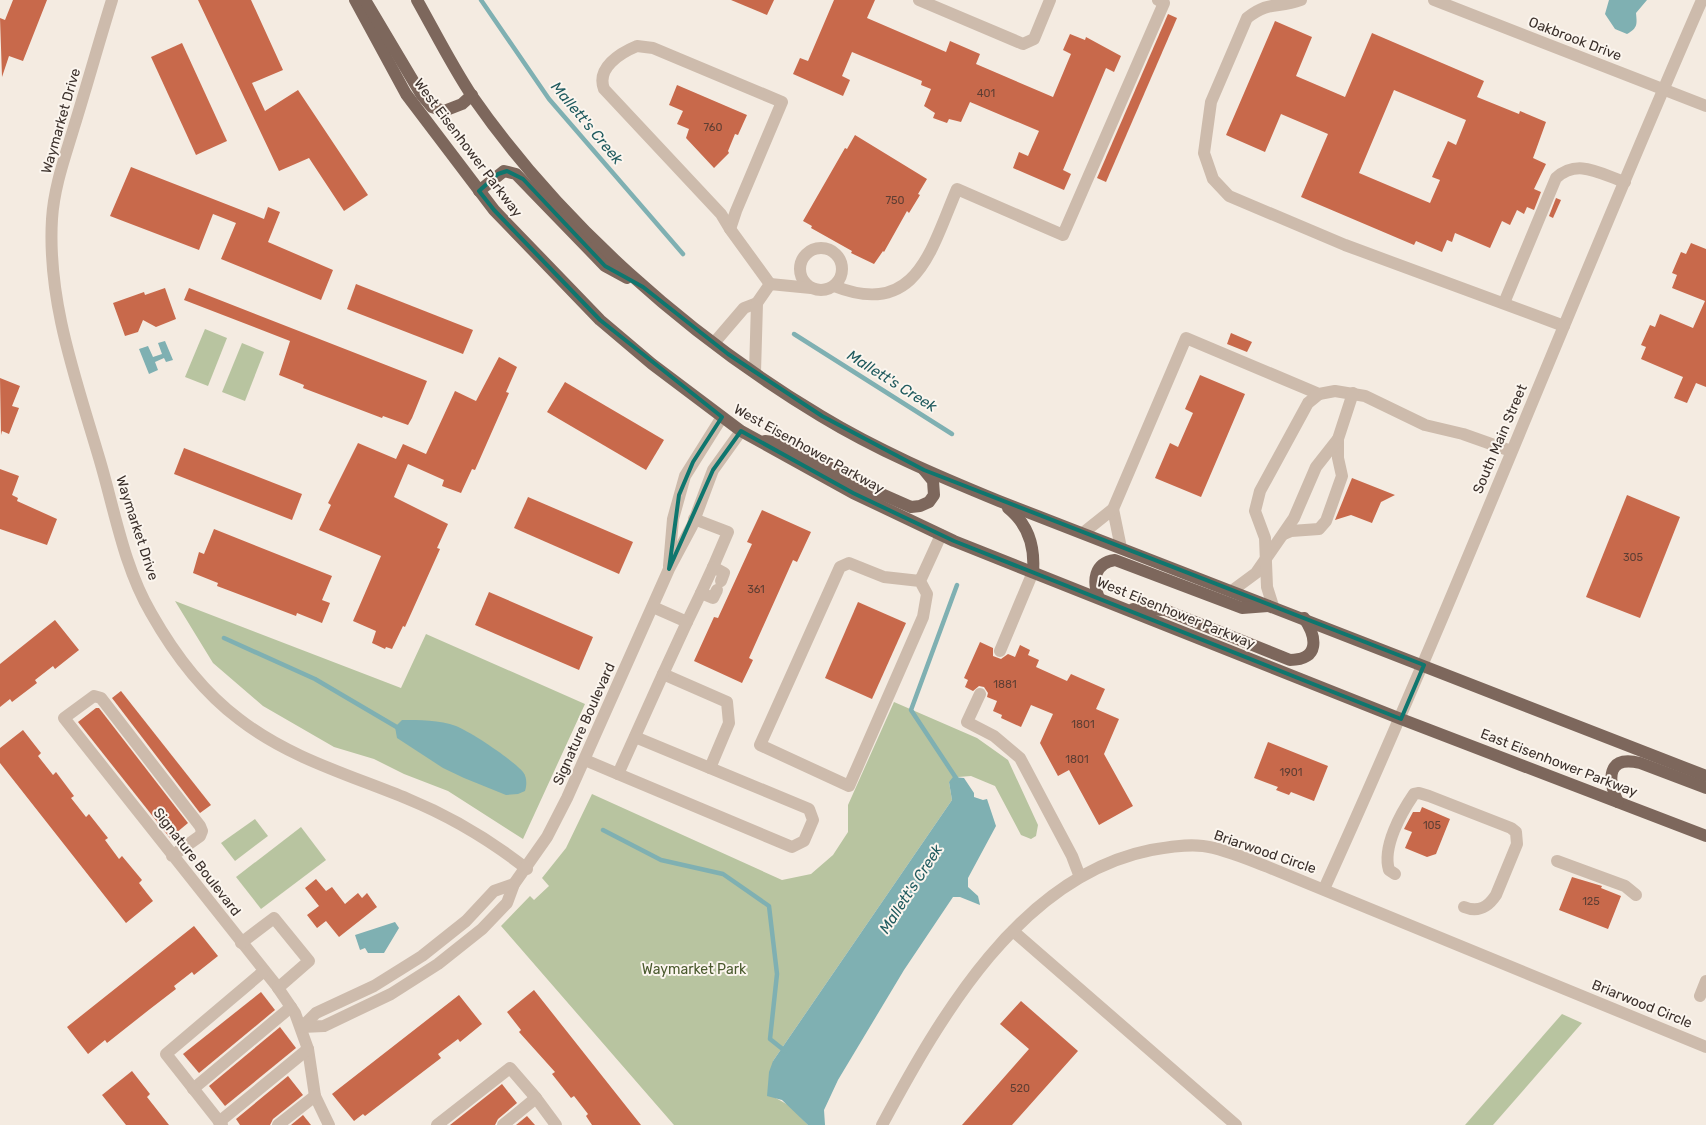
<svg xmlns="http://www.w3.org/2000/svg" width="1706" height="1125" viewBox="0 0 1706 1125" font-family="Rubik,sans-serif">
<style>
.green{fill:#b8c4a0}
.water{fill:#7fb0b2}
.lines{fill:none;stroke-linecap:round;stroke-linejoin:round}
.stream{stroke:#7fb0b2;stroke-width:4.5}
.building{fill:#c8694b;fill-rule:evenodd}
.minor{stroke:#cdbbac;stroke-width:12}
.major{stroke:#7d675c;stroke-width:12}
.marked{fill:none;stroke:#0f766e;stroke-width:4;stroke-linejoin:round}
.labels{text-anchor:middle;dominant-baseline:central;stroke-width:4;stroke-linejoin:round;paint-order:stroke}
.number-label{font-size:11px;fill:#5e3e33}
.street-label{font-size:14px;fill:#3b302b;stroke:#fbf5ee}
.park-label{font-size:14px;fill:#4a5a2e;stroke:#fbf5ee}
.water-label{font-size:15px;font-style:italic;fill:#1f5a5e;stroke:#fbf5ee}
</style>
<rect width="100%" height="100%" fill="#f4ebe1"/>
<!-- green -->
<g class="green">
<path d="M205 329 227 338 208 386 185 377Z"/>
<path d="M242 343 264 352 245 401 222 392Z"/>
<path d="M175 601 401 688 426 634 585 704 523 839 448 791 404 774 374 759 334 747 263 706 213 663Z"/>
<path d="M894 702 977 738 1008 760 1038 825 1036 836 1031 839 1021 835 995 786 971 776 958 777 949 782 952 800 773 1061 774 1097 790 1106 808 1125H674L501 926 530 896 534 900 549 886 542 878 566 848 592 794 782 880 811 874 833 855 848 832V805Z"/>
<path d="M255 819 268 836 235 861 221 843Z"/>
<path d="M301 827 326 860 261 909 236 877Z"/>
<path d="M1562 1014 1582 1023 1493 1125H1465Z"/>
</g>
<!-- water -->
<g class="water">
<path d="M1609 0H1647L1636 13C1637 24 1638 28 1627 34L1615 29 1605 14Z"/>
<path d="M165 341 173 360 166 362 164 358 155 362 158 370 149 374 139 349 148 346 153 357 162 354 158 343Z"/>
<path d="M402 720C419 720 440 720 456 726 471 732 513 760 523 772 527 777 527 785 525 791L518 794 506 795 464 778 443 768 397 738 395 727Z"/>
<path d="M953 777 964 778 974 793V797L983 800 987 799 996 826 968 878V887L978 896 980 905 960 897H953L904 970 838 1080 824 1110 825 1125H808L782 1100 767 1096 769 1072 773 1061 952 800 949 782Z"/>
<path d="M395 922 399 928 384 953H368L365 948 360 950 355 935Z"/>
</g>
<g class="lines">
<!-- stream -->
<g class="stream">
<path d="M481 0 549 99 683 254"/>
<path d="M794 334 952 434"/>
<path d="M957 585 911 710 958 781"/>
<path d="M224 638 315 679 400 729"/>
<path d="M603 830 661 860 723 874 769 906 777 974 770 1039 785 1051"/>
</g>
</g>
<!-- building -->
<g class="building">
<path d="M13 0H47L23 61 9 56 2 77 0 18 5 20Z"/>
<path d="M198 0H251L283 70 252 83 265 111 298 90 368 195 344 211 309 158 279 171Z"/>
<path d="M731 0H774L767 15Z"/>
<path d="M834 0H875L867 18 946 52 950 41 980 54 976 64 1053 97 1071 54 1063 50 1070 34 1085 40 1086 37 1121 56 1114 72 1106 68 1063 170 1071 174 1064 190 1013 168 1019 152 1028 156 1039 131 970 102 961 122 949 119 947 123 933 118 935 113 924 106 931 89 921 85 922 81 852 52 842 76 850 80 843 96 793 74 800 58 808 61Z"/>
<path d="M1168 14 1177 18 1106 182 1097 178Z"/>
<path d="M1275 21 1312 37 1296 76 1345 97 1372 33 1484 81 1477 97 1519 114 1520 111 1546 122 1533 158 1546 164 1534 189 1541 192 1534 210 1527 207 1524 214 1517 210 1510 225 1502 221 1490 248 1455 233 1452 242 1447 240 1442 252 1416 241 1414 245 1301 197 1328 134 1281 114 1265 152 1226 135ZM1394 90 1466 120 1456 145 1448 141 1432 177 1440 180 1430 203 1359 173Z"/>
<path d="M182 43 227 141 196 155 151 57Z"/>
<path d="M677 85 747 115 738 135 735 134 728 151 729 153 714 168 686 138 689 129 677 124 683 111 669 105Z"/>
<path d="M855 135 927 179 918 194 920 195 909 213 907 211 884 252 883 251 874 264 851 253 852 251 811 228 812 226 803 221 845 148 847 149Z"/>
<path d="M131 167 264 219 268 207 280 212 268 242 333 270 321 300 221 259 236 223 213 214 199 250 110 216Z"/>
<path d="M1556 198 1561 200 1553 218 1549 216Z"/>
<path d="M1691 243 1706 249V387L1696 383 1687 403 1674 398 1683 377 1641 359 1646 347 1641 345 1650 325 1655 327 1660 314 1693 328 1705 301 1672 288 1677 275 1672 273 1681 252 1686 254Z"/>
<path d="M356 284 473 330 463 354 347 309Z"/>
<path d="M165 288 176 319 156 327 143 320 138 332 125 336 113 303 144 292 145 295Z"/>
<path d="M189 288 427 381 412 418 408 425 383 416 382 418 303 388 304 385 279 375 290 341 184 300Z"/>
<path d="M1231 333 1252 342 1247 352 1227 344Z"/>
<path d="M499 357 517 367 506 392 509 393 475 470 472 469 461 493 442 486 444 480 408 464 394 497 448 524 437 548 440 549 405 627 403 626 392 649 386 647 385 649 372 643 376 631 353 621 381 556 319 530 331 505 328 503 358 443 396 459 403 444 426 454 455 391 476 401Z"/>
<path d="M1200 375 1245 394 1201 497 1155 478 1170 443 1178 447 1193 413 1185 409Z"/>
<path d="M0 378 20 386 12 406 19 408 9 434 2 431 1 435Z"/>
<path d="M565 382 664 440 646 470 547 412Z"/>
<path d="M184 448 302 494 292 520 174 474Z"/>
<path d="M0 469 19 476 12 495 18 498 17 501 57 519 47 545 0 529Z"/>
<path d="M1352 478 1395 495 1381 502 1372 523 1351 515 1335 520Z"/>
<path d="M1627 495 1680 517 1640 618 1586 597Z"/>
<path d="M528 497 633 542 619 574 514 528Z"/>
<path d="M762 510 811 532 797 562 793 560 749 658 753 660 742 683 694 661 714 617 718 618 752 544 747 542Z"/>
<path d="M214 529 332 576 322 600 330 603 322 623 297 613 296 616 217 586 218 583 193 573 199 552 204 554Z"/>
<path d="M489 592 593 637 579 670 475 625Z"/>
<path d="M858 602 906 623 872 699 825 678Z"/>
<path d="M55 620 79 650 55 669 53 666 35 680 37 683 12 702 10 699 0 707V664Z"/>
<path d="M980 642 993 648V656L1001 659 1008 654 1015 657 1020 645 1030 650 1028 655 1039 660 1036 667 1067 681 1071 674 1105 689 1096 709 1119 719 1104 754 1133 806 1099 825 1069 770 1058 776 1040 743 1053 714 1031 705 1021 727 1001 718 1002 715 993 711 997 701 987 697 988 693 984 687 979 686 973 691 965 687 968 680 964 678Z"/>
<path d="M121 691 211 805 200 813 112 698Z"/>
<path d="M96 708H99L188 823 170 838 78 722Z"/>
<path d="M23 730 41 753 38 756 53 775 56 772 74 796 71 798 86 817 89 814 108 838 105 840 119 859 122 856 142 880 139 883 153 901 126 923 0 763V748Z"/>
<path d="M1268 742 1328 766 1314 801 1291 792 1289 795 1276 790 1278 787 1254 778Z"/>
<path d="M1422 807 1450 819 1436 854 1427 857 1405 848 1412 832 1404 829 1413 812H1420Z"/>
<path d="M1572 877 1602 886 1601 888 1621 896 1608 929 1559 910Z"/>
<path d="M316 879 326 891 332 887 345 904 358 893 362 898 367 893 377 907 339 937 326 921 317 928 307 915 319 906 305 888Z"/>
<path d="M194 926 218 956 194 975 192 972 174 986 176 989 150 1009 107 1043 105 1040 88 1054 67 1027Z"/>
<path d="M534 990 641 1125H592L586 1116 588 1114 574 1096 571 1098 552 1074 555 1072 519 1032 521 1030 507 1012Z"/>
<path d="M261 992 275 1010 199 1073 183 1054Z"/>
<path d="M459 995 482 1024 460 1042 458 1039 438 1054 441 1058 365 1116 363 1114 354 1121 332 1094Z"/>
<path d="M1021 1001 1078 1051 1012 1125H962L1029 1049 1000 1024Z"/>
<path d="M280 1027 296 1048 225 1106 209 1086Z"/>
<path d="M132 1071 150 1094 147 1097 169 1125H126L102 1095Z"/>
<path d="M288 1076 303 1095 273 1119 270 1125H240L236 1119Z"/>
<path d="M502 1084 517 1103 498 1119 495 1125H450Z"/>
<path d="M303 1115 311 1125H291Z"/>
<path d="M527 1116 535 1125H516Z"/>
</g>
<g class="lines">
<!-- minor -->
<g class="minor">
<path d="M112 0C99 42 87 85 74 127 65 157 54 187 52 219 47 302 77 382 100 461 115 512 124 567 151 613 173 652 203 692 239 719 289 758 350 775 408 799 452 817 490 840 527 869"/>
<path d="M919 0 1023 44 1034 39 1050 0"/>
<path d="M1301 0C1277 9 1270 0 1247 18L1211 102 1204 153 1213 179 1229 196 1345 245 1564 326"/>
<path d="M1434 0 1706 106"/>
<path d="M637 46 653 48 782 102 736 211 730 229 721 214 604 89C596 68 620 53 637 46Z"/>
<path d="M730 229 770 284"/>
<circle cx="821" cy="269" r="21"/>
<path d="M834 286C917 319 931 249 957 189L1063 235 1164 3 1158 0"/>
<path d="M1504 303 1556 178C1578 158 1600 174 1625 182"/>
<path d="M714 343 744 308 757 303"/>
<path d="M755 372 757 303 770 284 811 288"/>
<path d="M1113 509 1121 548"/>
<path d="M694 519 728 532 713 567"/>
<path d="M1083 533 1113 509 1186 338 1319 394 1335 391 1365 396 1425 425 1463 434 1511 451"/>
<path d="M1284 534 1291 531 1319 529 1326 521 1342 476 1338 458V439"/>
<path d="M669 566 673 519 685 476 722 417"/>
<path d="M920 581 927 594 923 617 849 786 760 745 840 567 849 563 884 577 920 581 941 535"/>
<path d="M1233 590 1256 573 1294 518 1316 467 1338 439 1353 393"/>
<path d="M701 593 713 567 724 573 721 581"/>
<path d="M1273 606 1267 587 1265 538 1255 511 1260 491 1308 403 1319 394"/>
<path d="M653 607 687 622 701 593 713 598 717 590"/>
<path d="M687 622 663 674 727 702 729 723 710 768"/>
<path d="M1000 651 1033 572"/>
<path d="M980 694 967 722 994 736 1020 758 1072 856 1080 877"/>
<path d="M585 760 618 774 663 674"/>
<path d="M618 774 792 847 804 841 813 820 809 809 635 737"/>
<path d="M172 856 200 836 202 831 200 826 101 698 94 696 64 718 276 985 295 1013 308 1049 315 1096 329 1125"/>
<path d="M1557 861 1625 886 1636 895"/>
<path d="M1395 874 1389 870C1382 847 1401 813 1414 794L1419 793 1429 796 1511 828 1516 832 1517 844 1496 895C1488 907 1479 913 1464 907"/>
<path d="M1324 889C1457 596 1573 295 1702 0"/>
<path d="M1013 931 1236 1125"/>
<path d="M241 943 274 918 309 961 278 988"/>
<path d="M1700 996 1706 981"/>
<path d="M302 1027 324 1026 391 994 438 964 482 929 507 903 514 884 547 837 567 798 669 569 692 526 713 470 741 431"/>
<path d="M302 1027 316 1013 374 986 422 956 466 921 494 891 514 884"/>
<path d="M193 1089 291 1007"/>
<path d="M219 1122 308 1049"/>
<path d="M222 1125 166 1054 264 971"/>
<path d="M278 1125 315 1096"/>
<path d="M437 1125 510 1068 536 1098"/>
<path d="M503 1125 536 1098 556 1125"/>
<path d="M882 1125C940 1017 1020 876 1151 850 1168 847 1186 844 1203 846 1225 849 1247 859 1268 867L1706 1047"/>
</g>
<!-- major -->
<g class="major">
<path d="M355 0 406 94 494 210 600 320 652 364 741 431 853 493 954 541 1401 719 1706 836"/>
<path d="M365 0 421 94 432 107 444 111 462 104 472 95"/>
<path d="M417 0C435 32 452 66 472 96 561 224 688 336 821 416 877 450 938 476 999 501L1706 776"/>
<path d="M479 191 504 171 516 174 605 266 627 278"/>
<path d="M765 441 788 444 861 485 911 507 920 506 929 502 934 495 933 481 924 470"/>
<path d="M1008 508C1028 524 1035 547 1033 572"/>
<path d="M1099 598C1092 581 1094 563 1115 560L1242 608 1268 606"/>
<path d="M1133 609 1165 610 1290 660C1320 660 1317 637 1304 618"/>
<path d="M1618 802C1607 779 1607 755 1640 763L1706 788"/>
</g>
</g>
<!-- marked area -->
<path class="marked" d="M507 171 523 179 605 266 643 287 728 354 822 416 924 470 1424 665 1401 719 954 541 853 493 741 431 713 470 669 569 679 495 693 462 722 417 600 320 494 210 479 191 498 174Z"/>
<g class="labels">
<!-- number labels -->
<g class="number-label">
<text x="986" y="93">401</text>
<text x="713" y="127">760</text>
<text x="895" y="200">750</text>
<text x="1633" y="557">305</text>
<text x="756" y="589">361</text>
<text x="1005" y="684">1881</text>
<text x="1083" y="724">1801</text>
<text x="1077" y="759">1801</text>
<text x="1291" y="772">1901</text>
<text x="1432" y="825">105</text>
<text x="1591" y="901">125</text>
<text x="1020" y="1088">520</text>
</g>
<!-- street labels -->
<g class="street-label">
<text transform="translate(1575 39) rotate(21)">Oakbrook Drive</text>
<text transform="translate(61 121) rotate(-74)">Waymarket Drive</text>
<text transform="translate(468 148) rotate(53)">West Eisenhower Parkway</text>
<text transform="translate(1500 439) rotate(-67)">South Main Street</text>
<text transform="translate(809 449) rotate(29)">West Eisenhower Parkway</text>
<text transform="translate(137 528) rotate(72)">Waymarket Drive</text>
<text transform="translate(1176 613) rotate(22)">West Eisenhower Parkway</text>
<text transform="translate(584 724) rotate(-66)">Signature Boulevard</text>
<text transform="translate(1559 763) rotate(21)">East Eisenhower Parkway</text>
<text transform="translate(1265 852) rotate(19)">Briarwood Circle</text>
<text transform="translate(197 862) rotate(52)">Signature Boulevard</text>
<text transform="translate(1642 1004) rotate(22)">Briarwood Circle</text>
</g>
<!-- park labels -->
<g class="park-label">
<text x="694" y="969">Waymarket Park</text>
</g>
<!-- water labels -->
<g class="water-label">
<text transform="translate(587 123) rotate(50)">Mallett's Creek</text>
<text transform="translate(892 381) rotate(32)">Mallett's Creek</text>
<text transform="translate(911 889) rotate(-57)">Mallett's Creek</text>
</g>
</g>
</svg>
